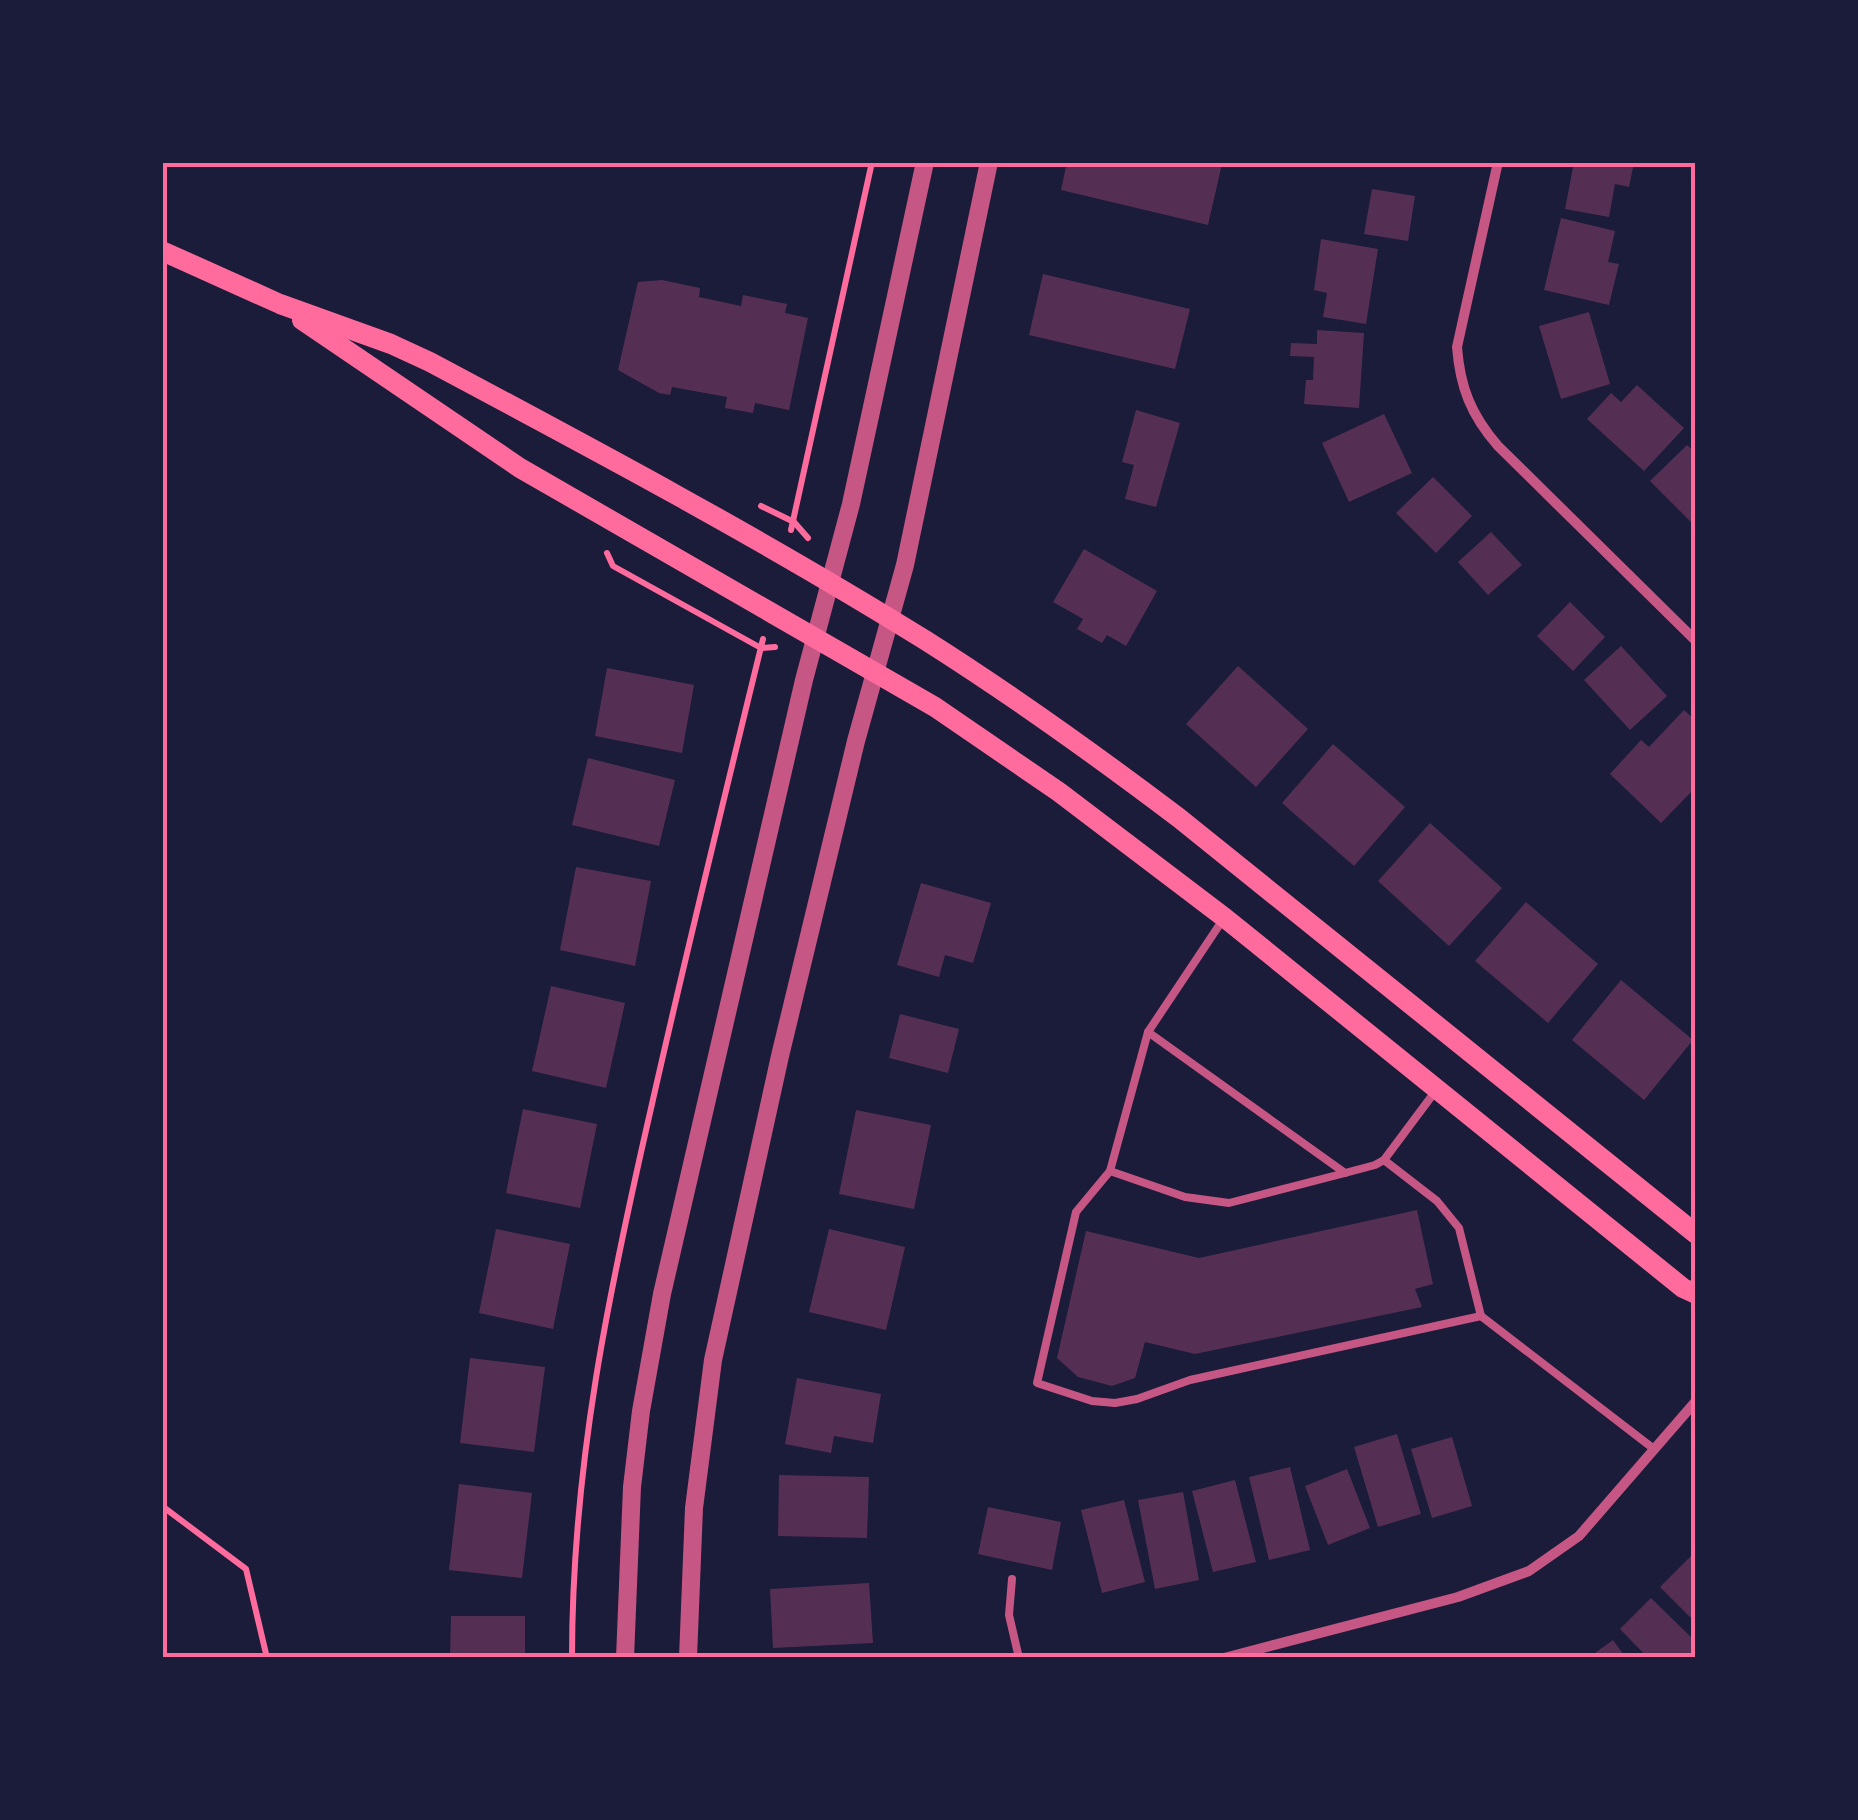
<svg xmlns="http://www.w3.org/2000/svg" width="1858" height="1820" viewBox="0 0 1858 1820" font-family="'PT Sans Narrow',sans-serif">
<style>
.building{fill:#542f53}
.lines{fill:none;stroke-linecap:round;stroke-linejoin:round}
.path{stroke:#ff6b9d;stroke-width:6}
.service{stroke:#c65784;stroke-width:8}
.minor{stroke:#c65784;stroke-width:10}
.tertiary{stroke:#c65784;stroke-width:18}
.secondary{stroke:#ff6b9d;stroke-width:20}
.neatline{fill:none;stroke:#ff6b9d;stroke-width:4}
</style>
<rect width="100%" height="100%" fill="#1b1b3a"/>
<!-- building -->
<g class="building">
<path d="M1067 162H1217L1222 164 1208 225 1061 190Z"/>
<path d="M1574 162H1634L1629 187 1615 184 1609 217 1565 209Z"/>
<path d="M1372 189 1415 196 1408 241 1364 234Z"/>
<path d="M1561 218 1615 231 1608 262 1619 264 1609 305 1544 290Z"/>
<path d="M1321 239 1378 249 1366 324 1323 317 1327 293 1314 290Z"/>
<path d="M1043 274 1190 309 1175 369 1029 335Z"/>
<path d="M662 280 700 288 699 297 741 306 743 295 787 304 785 313 808 318 789 410 755 403 753 413 725 408 727 397 672 387 670 395 659 393 618 370 638 282Z"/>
<path d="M1589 312 1610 384 1561 399 1539 326Z"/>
<path d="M1317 330 1364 333 1359 408 1304 404 1306 380H1313L1314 357 1290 356 1291 343 1317 344Z"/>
<path d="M1637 385 1684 428 1644 471 1587 419 1611 393 1621 402Z"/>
<path d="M1136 410 1180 423 1156 507 1125 499 1134 465 1122 462Z"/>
<path d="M1384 414 1412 473 1349 502 1322 443Z"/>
<path d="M1687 445 1696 453V527L1650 481Z"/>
<path d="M1433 477 1472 516 1436 553 1396 513Z"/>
<path d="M1491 532 1522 565 1488 595 1458 562Z"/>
<path d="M1084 549 1157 591 1126 646 1107 635 1102 643 1077 629 1083 619 1053 602Z"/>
<path d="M1570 602 1605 637 1573 671 1537 636Z"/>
<path d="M1621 646 1667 696 1630 730 1584 680Z"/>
<path d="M1238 666 1308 729 1256 787 1186 724Z"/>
<path d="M607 668 694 685 682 753 595 736Z"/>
<path d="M1684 710 1696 721V787L1661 823 1610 774 1641 740 1649 747Z"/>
<path d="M1333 744 1405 807 1354 866 1282 803Z"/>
<path d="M588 758 675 780 659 846 572 825Z"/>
<path d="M1430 823 1502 888 1449 946 1378 881Z"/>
<path d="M576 867 651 881 635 966 560 950Z"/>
<path d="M921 883 991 903 973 963 945 955 939 977 897 965Z"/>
<path d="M1526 902 1598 964 1548 1023 1475 961Z"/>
<path d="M1621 980 1693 1040 1644 1100 1572 1040Z"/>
<path d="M551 986 625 1003 606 1088 532 1071Z"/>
<path d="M900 1014 959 1029 948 1073 889 1058Z"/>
<path d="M523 1109 597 1124 580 1208 506 1193Z"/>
<path d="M856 1110 931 1125 914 1209 839 1194Z"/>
<path d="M1417 1210 1433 1284 1415 1289 1422 1307 1195 1354 1145 1342 1135 1378 1112 1386 1078 1377 1057 1358 1086 1231 1199 1258Z"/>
<path d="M496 1229 570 1244 553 1329 479 1313Z"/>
<path d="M829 1229 905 1247 886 1330 809 1312Z"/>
<path d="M470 1358 545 1367 534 1452 460 1443Z"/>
<path d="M797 1378 881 1394 873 1443 834 1436 831 1453 785 1444Z"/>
<path d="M1397 1434 1421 1514 1378 1527 1354 1447Z"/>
<path d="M1452 1437 1472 1506 1432 1518 1411 1449Z"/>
<path d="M1290 1467 1310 1550 1269 1560 1249 1477Z"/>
<path d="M1347 1469 1370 1528 1328 1545 1305 1486Z"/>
<path d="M779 1475 869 1477 867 1538 778 1536Z"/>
<path d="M1235 1480 1256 1562 1213 1572 1192 1491Z"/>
<path d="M459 1484 532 1493 522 1578 449 1570Z"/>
<path d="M1183 1492 1199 1580 1155 1589 1138 1500Z"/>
<path d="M1124 1500 1145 1582 1102 1593 1081 1510Z"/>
<path d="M988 1507 1061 1522 1052 1570 978 1554Z"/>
<path d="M1692 1555 1696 1559V1623L1660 1587Z"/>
<path d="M869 1583 873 1643 773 1648 770 1589Z"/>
<path d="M1651 1598 1696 1642V1649L1687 1658H1648L1620 1629Z"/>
<path d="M451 1616H525V1658H450Z"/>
<path d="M1613 1640 1626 1658H1588Z"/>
</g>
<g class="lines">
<!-- path -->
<g class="path">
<path d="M761 506 794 522 808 538"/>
<path d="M791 530 872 162"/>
<path d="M607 553 613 566 761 648 775 647"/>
<path d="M162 1506 246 1569 267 1658"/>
<path d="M572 1658C572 1465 609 1291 652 1104 687 949 725 794 763 639"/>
</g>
<!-- service -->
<g class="service">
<path d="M1222 921 1148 1032 1345 1173 1375 1165 1384 1160 1437 1089"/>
<path d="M1148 1032 1110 1171 1185 1197 1229 1203 1345 1173"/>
<path d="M1384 1160 1437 1201 1459 1228 1481 1316 1654 1449"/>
<path d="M1110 1171 1076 1212 1037 1383 1092 1401 1115 1403 1137 1399 1190 1380 1481 1316"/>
<path d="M1012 1579 1009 1615 1019 1658"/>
</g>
<!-- minor -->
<g class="minor">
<path d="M1498 162 1457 347C1460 387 1471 415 1498 446L1696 641"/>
<path d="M1224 1658 1458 1597 1529 1571 1579 1536 1696 1401"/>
</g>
<!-- tertiary -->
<g class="tertiary">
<path d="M625 1658 632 1487 641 1411 662 1294 804 680 851 504 925 162"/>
<path d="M688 1658 694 1508 713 1360 780 1056 856 741 905 565 989 162"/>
</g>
<!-- secondary -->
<g class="secondary">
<path d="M162 251 280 304 391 344 430 362C597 451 764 540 925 640 1012 695 1097 756 1179 818L1696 1234"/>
<path d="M302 320 520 468 935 707 1059 792 1225 918 1683 1288 1696 1294"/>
</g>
</g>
<!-- border -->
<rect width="1858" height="1820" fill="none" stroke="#1b1b3a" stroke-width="330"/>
<rect x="165" y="165" width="1528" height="1490" class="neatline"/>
</svg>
